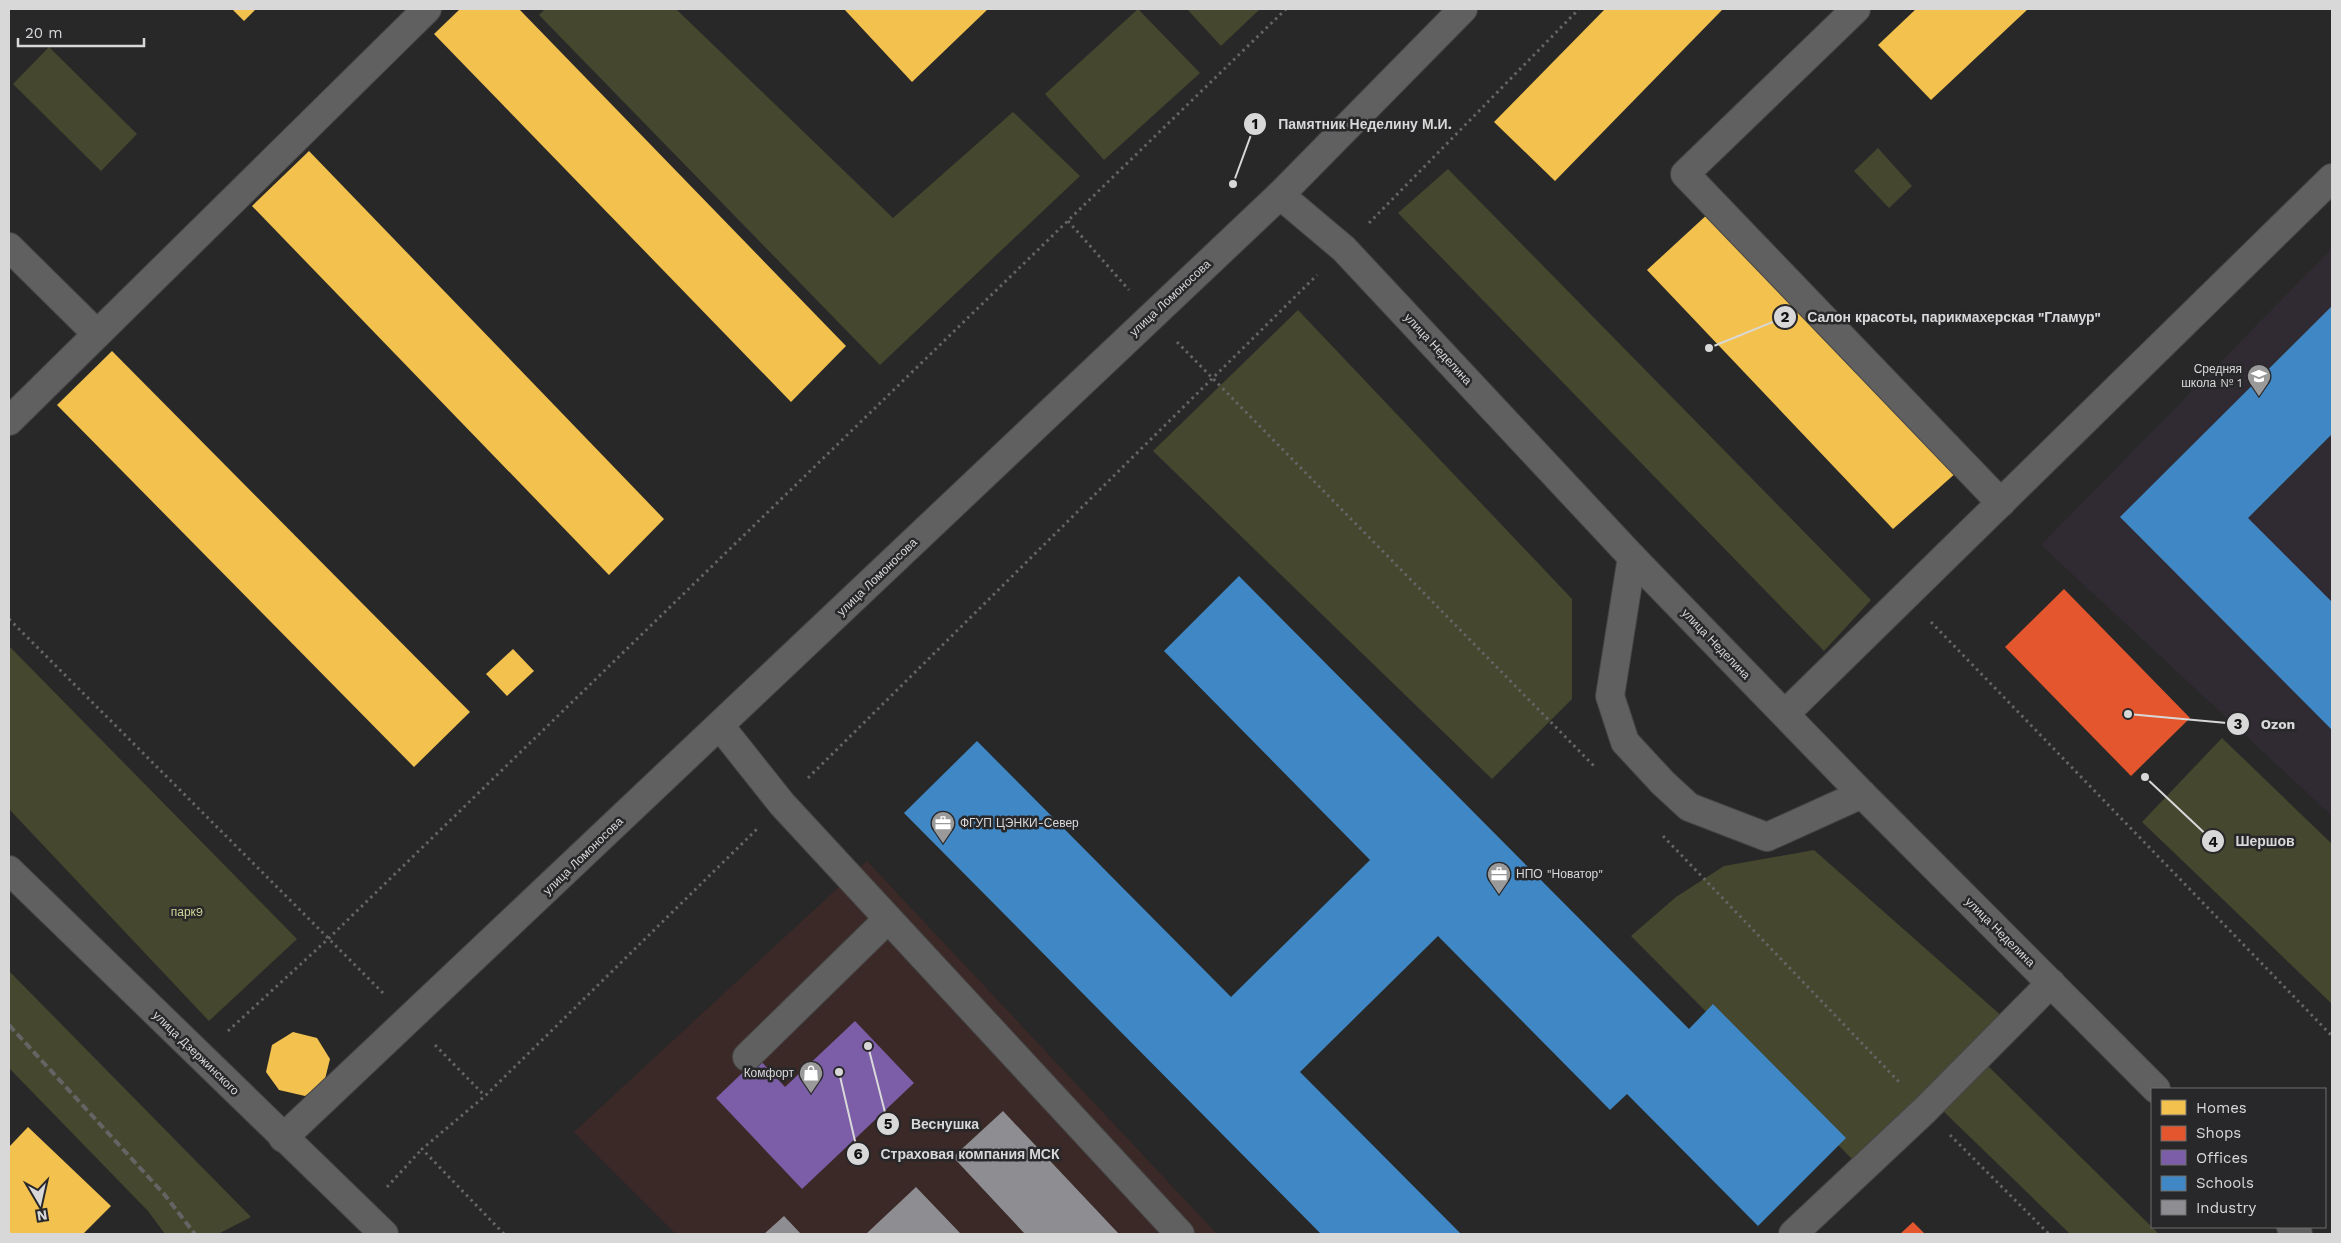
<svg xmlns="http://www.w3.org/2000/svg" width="2341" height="1243" viewBox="0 0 2341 1243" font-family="'Work Sans',sans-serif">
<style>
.industrial{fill:#3a2927}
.built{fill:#302b32}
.green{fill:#45472e}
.homes{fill:#f2c14e}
.shops{fill:#e4572e}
.offices{fill:#7b5ea7}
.schools{fill:#3f88c5}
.industry{fill:#8d8d92}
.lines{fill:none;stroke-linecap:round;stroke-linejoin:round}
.minor-casing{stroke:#454545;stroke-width:30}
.path{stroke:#656565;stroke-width:3;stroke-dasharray:2.5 4;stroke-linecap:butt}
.minor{stroke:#616061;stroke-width:28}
.rail{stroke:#646464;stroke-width:4;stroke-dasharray:8 4;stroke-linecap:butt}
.labels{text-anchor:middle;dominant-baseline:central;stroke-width:5;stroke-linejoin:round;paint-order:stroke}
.street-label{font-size:12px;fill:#d9d8d9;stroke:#282729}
.poi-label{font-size:12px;fill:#d9d8d9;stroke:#282729;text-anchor:end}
.park-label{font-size:12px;fill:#ced497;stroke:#282729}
.leader{fill:none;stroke:#d9d8d9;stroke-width:2}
.callout-dot{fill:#d9d8d9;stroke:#282729;stroke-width:2}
.mark-label{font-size:15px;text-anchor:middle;font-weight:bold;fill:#111}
.callout-label{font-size:14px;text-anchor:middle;font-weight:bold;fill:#d9d8d9;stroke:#282729;stroke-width:5;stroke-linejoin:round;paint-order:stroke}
</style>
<rect width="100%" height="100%" fill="#282828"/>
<!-- industrial -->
<path class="industrial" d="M867 861 1217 1234H676L574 1132Z"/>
<!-- built -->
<path class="built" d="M2332 248V816L2041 545Z"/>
<!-- green -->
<g class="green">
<path d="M545 9H676L893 218 1013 112 1080 176 880 365 539 15Z"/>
<path d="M1138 9 1200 73 1104 160 1045 94Z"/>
<path d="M1187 9H1260L1221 46Z"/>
<path d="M49 47 137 134 101 171 13 84Z"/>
<path d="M1878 148 1912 186 1889 208 1854 171Z"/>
<path d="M1448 169 1871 600 1824 651 1398 213Z"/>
<path d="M1298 310 1572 599V699L1492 779 1153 451Z"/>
<path d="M9 646 297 939 209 1021 9 809Z"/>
<path d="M2222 738 2332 844V1004L2142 822Z"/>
<path d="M1814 850 2004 1018 1853 1160 1631 936 1676 897 1724 866Z"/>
<path d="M9 971 251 1217 218 1234H165L148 1211 9 1068Z"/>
<path d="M1984 1062 2159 1234H2070L1939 1107Z"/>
</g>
<!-- homes -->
<g class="homes">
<path d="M232 9H256L244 21Z"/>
<path d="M460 9H519L846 346 791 402 434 34Z"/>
<path d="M844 9H988L912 82Z"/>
<path d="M1605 9H1723L1555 181 1494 122Z"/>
<path d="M1916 9H2028L1931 100 1878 45Z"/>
<path d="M309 151 664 519 609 575 252 206Z"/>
<path d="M1710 212 1957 472 1893 529 1647 270Z"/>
<path d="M112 351 470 712 414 767 57 405Z"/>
<path d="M513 649 534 671 507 696 486 674Z"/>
<path d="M293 1032 317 1038 330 1059 324 1083 305 1096 279 1090 266 1072 272 1045Z"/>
<path d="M28 1127 111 1206 83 1234H9V1147Z"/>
</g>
<!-- shops -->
<g class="shops">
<path d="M2064 589 2190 718 2131 776 2005 647Z"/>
<path d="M1913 1222 1925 1234H1900Z"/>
</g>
<!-- offices -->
<path class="offices" d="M855 1021 914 1083 802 1189 716 1098 758 1058 785 1087Z"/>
<!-- schools -->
<g class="schools">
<path d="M2332 306V434L2248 518 2332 602V730L2120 517Z"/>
<path d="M1239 576 1689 1029 1713 1004 1846 1138 1758 1226 1627 1094 1610 1110 1438 936 1300 1072 1461 1234H1321L904 813 977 741 1231 997 1370 860 1164 651Z"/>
</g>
<!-- industry -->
<g class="industry">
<path d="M1003 1111 1119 1234H1025L953 1157Z"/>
<path d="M916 1187 961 1234H866Z"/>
<path d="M784 1216 801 1234H764Z"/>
</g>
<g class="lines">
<!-- minor casing -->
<g class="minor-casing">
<g id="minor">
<path d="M1856 9 1685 174 2001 503"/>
<path d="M1280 195 1344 249 1632 557 1862 794 2156 1089"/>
<path d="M9 247 97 334"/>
<path d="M9 421 427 9"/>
<path d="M1632 557 1610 696 1625 742 1663 783 1689 807 1767 837 1862 794"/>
<path d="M1785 714 2332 178"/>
<path d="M720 726 782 804 1180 1234"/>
<path d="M9 870 384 1234"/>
<path d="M747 1057 888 919"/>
<path d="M283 1138 1280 195 1463 9"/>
<path d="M2291 1227 2298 1234"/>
<path d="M1793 1234 1925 1110 2051 983"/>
</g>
</g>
<!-- path -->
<g class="path">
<path d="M1068 221 1129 290"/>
<path d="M1369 223 1579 9"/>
<path d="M1177 342 1595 767"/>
<path d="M9 619 383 993"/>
<path d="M1931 622 2332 1036"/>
<path d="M808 778 1317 275"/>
<path d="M1663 836 1901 1084"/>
<path d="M228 1031 328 939 1286 9"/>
<path d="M435 1045 485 1096"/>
<path d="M1950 1135 2049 1234"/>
<path d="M387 1187 422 1149"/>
<path d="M504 1234 422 1149 485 1096 757 829"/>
</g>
<!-- minor -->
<use href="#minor" class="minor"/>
<!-- rail -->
<path class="rail" d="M9 1025 164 1194 195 1234"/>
</g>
<!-- icons -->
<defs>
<g id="school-pin" transform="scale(1.25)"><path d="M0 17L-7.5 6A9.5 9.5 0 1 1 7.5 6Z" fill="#9b9a9b" stroke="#282729"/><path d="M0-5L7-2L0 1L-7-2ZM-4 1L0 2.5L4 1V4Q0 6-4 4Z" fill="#fff"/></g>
<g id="office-pin" transform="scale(1.25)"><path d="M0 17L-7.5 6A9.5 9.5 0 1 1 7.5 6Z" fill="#9b9a9b" stroke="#282729"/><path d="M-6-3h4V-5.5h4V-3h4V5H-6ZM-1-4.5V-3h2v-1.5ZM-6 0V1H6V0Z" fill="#fff"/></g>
<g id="shop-pin" transform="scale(1.25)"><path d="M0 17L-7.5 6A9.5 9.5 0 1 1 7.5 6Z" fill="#9b9a9b" stroke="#282729"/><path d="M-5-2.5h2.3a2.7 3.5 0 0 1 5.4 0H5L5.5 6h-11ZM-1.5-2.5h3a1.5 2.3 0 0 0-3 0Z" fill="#fff"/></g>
</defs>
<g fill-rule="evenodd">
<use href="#school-pin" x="2259" y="376"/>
<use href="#office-pin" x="943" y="823"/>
<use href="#office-pin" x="1499" y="874"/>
<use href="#shop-pin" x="811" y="1073"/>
</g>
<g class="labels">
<!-- street labels -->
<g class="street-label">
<text transform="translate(1170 298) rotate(-43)">улица Ломоносова</text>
<text transform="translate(1438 349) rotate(47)">улица Неделина</text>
<text transform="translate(877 577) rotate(-44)">улица Ломоносова</text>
<text transform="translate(1716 644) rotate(46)">улица Неделина</text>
<text transform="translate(583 856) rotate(-44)">улица Ломоносова</text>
<text transform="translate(2000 932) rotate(45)">улица Неделина</text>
<text transform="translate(196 1053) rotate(44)">улица Дзержинского</text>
</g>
<!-- poi labels -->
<g class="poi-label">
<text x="2242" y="369">Средняя<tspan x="2242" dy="14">школа № 1</tspan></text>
<text x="960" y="823" text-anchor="start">ФГУП ЦЭНКИ-Север</text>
<text x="1516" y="874" text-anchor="start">НПО "Новатор"</text>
<text x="794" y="1073">Комфорт</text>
</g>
<!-- park labels -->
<g class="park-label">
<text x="187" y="912">парк9</text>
</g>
</g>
<!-- callouts -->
<path class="leader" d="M1233 184L1255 124M1709 348L1785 317M2128 714L2238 724M2145 777L2213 841M868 1046L888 1124M839 1072L858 1154"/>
<g class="callout-dot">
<circle cx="1233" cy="184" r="5"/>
<circle cx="1709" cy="348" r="5"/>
<circle cx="2128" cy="714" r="5"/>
<circle cx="2145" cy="777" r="5"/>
<circle cx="868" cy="1046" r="5"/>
<circle cx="839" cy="1072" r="5"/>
<circle cx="1255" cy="124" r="12"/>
<circle cx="1785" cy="317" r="12"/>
<circle cx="2238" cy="724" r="12"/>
<circle cx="2213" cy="841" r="12"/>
<circle cx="888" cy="1124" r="12"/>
<circle cx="858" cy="1154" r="12"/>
</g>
<g class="mark-label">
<text x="1255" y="129">1</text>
<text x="1785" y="322">2</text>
<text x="2238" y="729">3</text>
<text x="2213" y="847">4</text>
<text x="888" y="1129">5</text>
<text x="858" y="1159">6</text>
</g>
<g class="callout-label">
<text x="1365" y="129">Памятник Неделину М.И.</text>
<text x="1954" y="322">Салон красоты, парикмахерская "Гламур"</text>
<text x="2278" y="729">Ozon</text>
<text x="2265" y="846">Шершов</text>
<text x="945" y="1129">Веснушка</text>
<text x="970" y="1159">Страховая компания МСК</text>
</g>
<!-- border -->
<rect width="2341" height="1243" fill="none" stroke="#d9d8d9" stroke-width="20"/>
<!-- legend -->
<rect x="2151" y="1088" width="175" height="140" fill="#282729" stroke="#6f6e6f"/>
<rect x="2161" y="1100" width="25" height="15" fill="#f2c14e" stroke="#6f6e6f"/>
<text x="2196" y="1113" font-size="15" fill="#d9d8d9">Homes</text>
<rect x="2161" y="1126" width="25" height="15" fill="#e4572e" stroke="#6f6e6f"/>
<text x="2196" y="1138" font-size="15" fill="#d9d8d9">Shops</text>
<rect x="2161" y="1150" width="25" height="15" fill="#7b5ea7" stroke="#6f6e6f"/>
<text x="2196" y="1163" font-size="15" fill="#d9d8d9">Offices</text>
<rect x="2161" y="1176" width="25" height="15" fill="#3f88c5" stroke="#6f6e6f"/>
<text x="2196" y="1188" font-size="15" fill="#d9d8d9">Schools</text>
<rect x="2161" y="1200" width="25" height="15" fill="#8d8d92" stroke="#6f6e6f"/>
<text x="2196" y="1213" font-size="15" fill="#d9d8d9">Industry</text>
<!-- north arrow -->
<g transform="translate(40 1203) rotate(171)" stroke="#282729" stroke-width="4" paint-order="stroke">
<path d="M0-4L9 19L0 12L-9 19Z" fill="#d9d8d9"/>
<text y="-8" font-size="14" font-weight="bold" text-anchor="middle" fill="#d9d8d9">N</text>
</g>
<!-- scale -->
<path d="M18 38v8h126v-8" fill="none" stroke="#d9d8d9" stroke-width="2.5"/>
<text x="25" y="38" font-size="15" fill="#d9d8d9" stroke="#282729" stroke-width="4" paint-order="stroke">20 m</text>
</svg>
